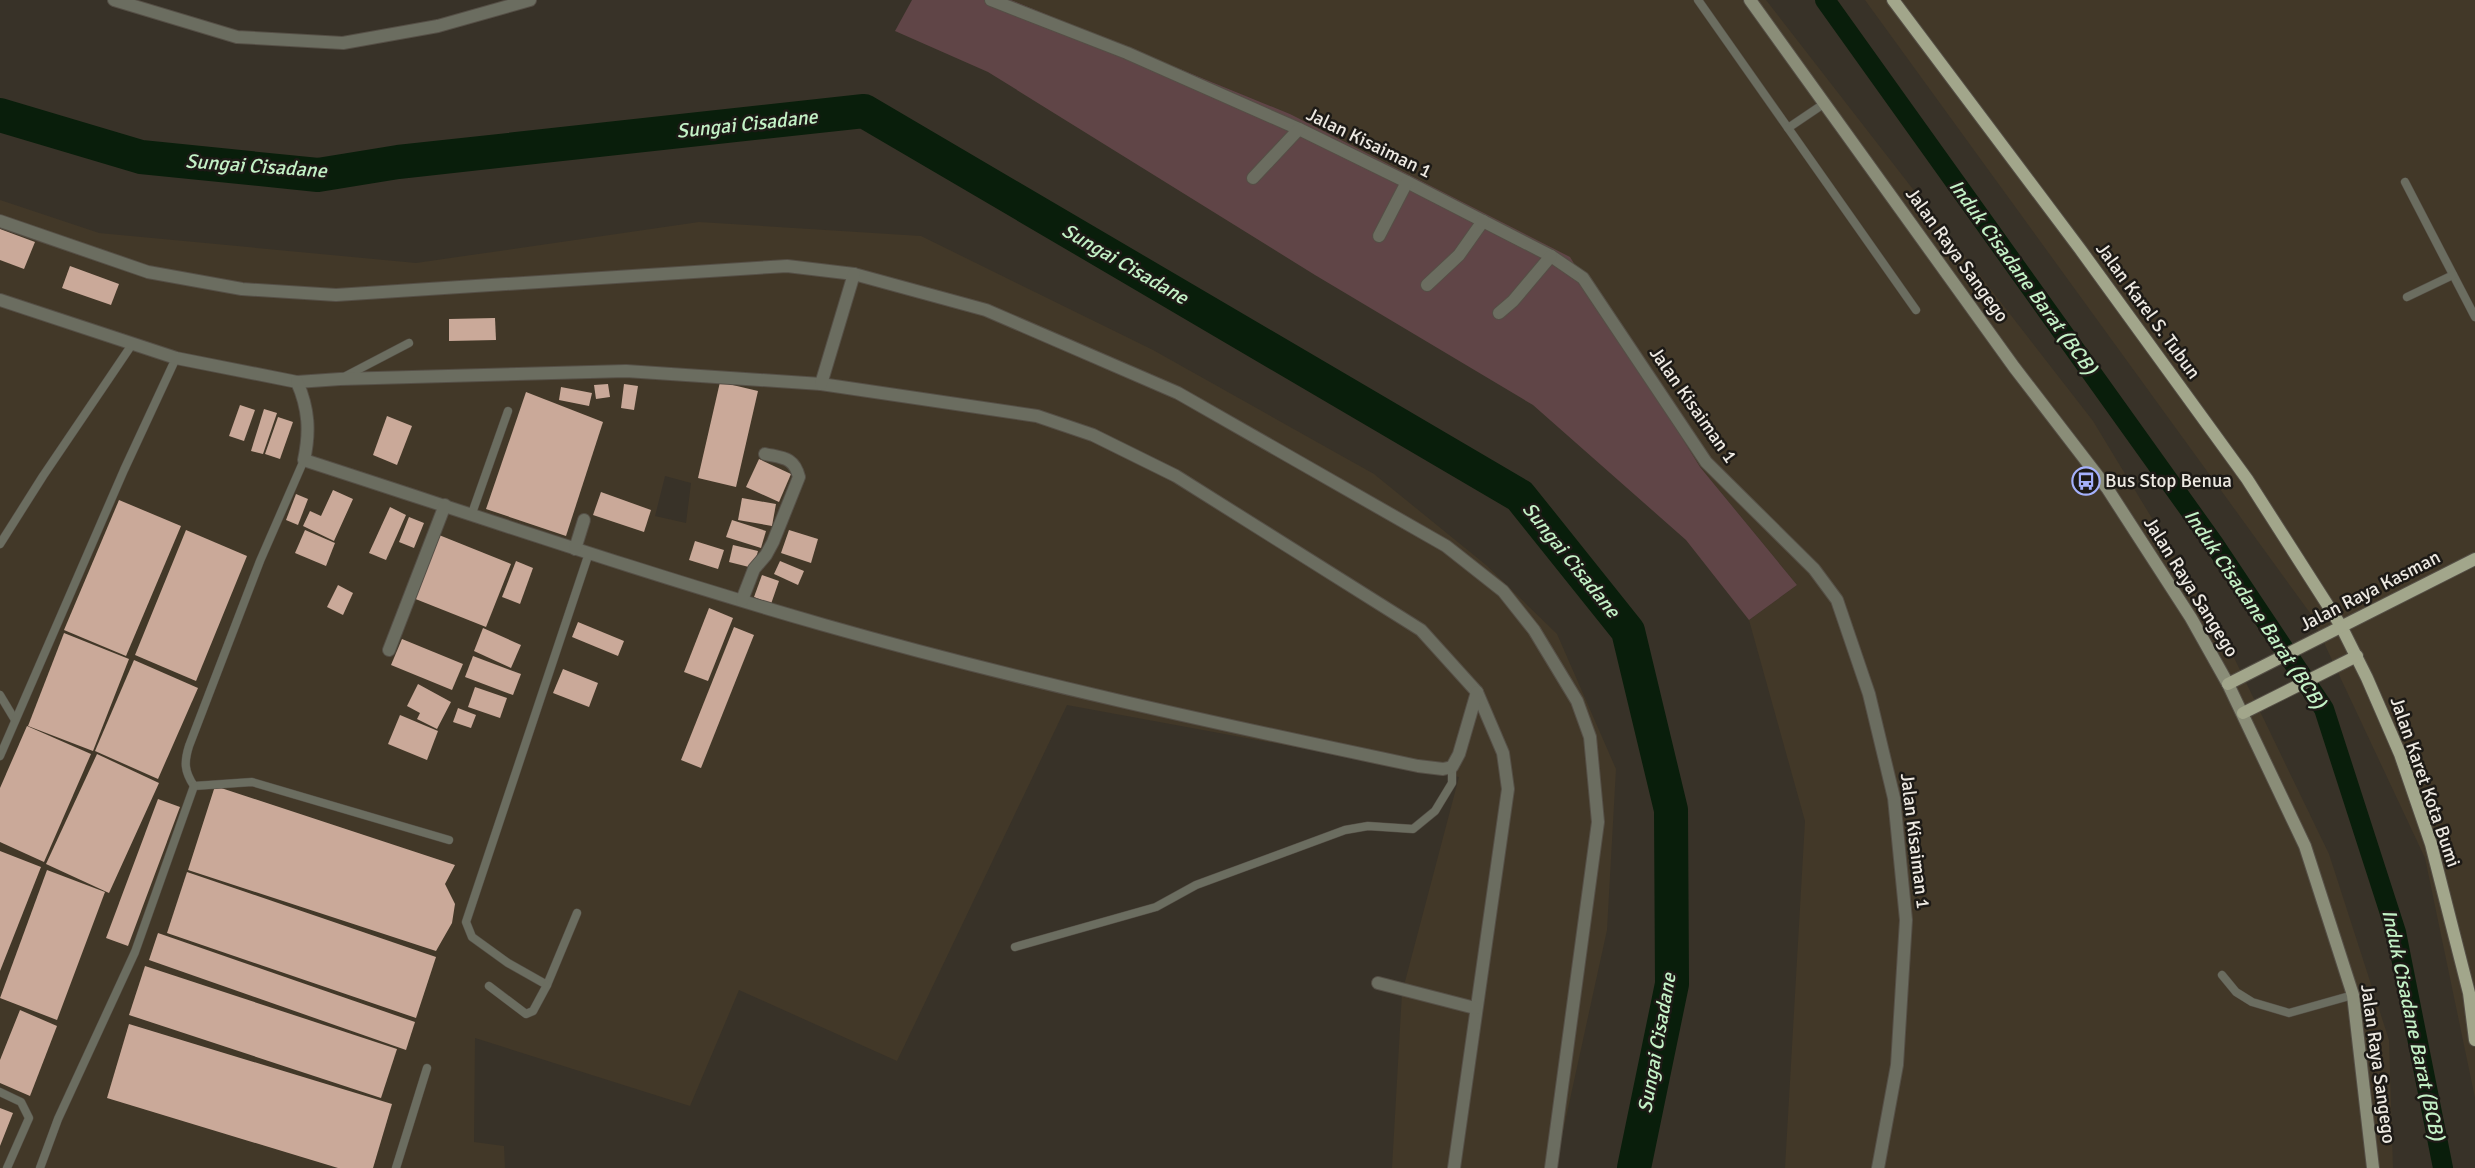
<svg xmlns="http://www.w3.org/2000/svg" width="2475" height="1168" viewBox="0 0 2475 1168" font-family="Signika,sans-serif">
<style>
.built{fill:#423828;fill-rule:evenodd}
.green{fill:#604547}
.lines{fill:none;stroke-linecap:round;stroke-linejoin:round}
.canal{stroke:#091e0b;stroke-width:20}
.river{stroke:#091e0b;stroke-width:34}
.building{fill:#caa999}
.lane-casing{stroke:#554f46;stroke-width:9}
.street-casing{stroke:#554f46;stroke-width:14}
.secondary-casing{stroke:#554f46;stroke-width:14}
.primary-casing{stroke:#554f46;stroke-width:14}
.lane{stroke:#6b6d60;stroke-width:8}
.street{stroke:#6b6d60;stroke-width:12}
.secondary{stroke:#8a8d78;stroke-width:12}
.primary{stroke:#a2a68b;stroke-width:12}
.labels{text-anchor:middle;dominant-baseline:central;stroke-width:5;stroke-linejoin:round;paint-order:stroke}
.street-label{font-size:19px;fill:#ede9e2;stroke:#1d1a16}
.poi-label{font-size:19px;fill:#ede9e2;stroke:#1d1a16;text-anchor:start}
.water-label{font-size:20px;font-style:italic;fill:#c3f1c6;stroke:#1d1a16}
</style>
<rect width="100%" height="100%" fill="#383228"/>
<!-- built -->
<g class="built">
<path d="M1011 0H1766L2093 421 2224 637 2329 854 2389 1040 2393 1168H1785L1805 821 1749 620 1797 585 1700 467 1290 114Z"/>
<path d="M1865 0H2475V1098L2425 858 2310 613Z"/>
<path d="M0 200 99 233 416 263 699 222 921 236 1153 350 1374 474 1486 565 1557 634 1616 769 1607 930 1555 1168H1392L1402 993 1459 777 1067 705 897 1061 739 990 690 1106 475 1038 474 1142 504 1146 505 1168H0ZM665 476 691 483 686 523 655 516Z"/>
</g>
<!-- green -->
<path class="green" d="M912 0H1011L1290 114 1570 257 1700 467 1797 585 1749 620 1686 540 1533 405 1315 275 988 72 895 31Z"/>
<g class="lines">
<!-- canal -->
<path class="canal" d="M1825 0 2214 544 2324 709 2396 932 2443 1168"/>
<!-- river -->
<path class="river" d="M0 115 141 157 318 175 398 162 864 111 1520 496 1628 631 1671 810 1672 984 1634 1168"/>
</g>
<!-- building -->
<g class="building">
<path d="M0 229 35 242 24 269 0 260Z"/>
<path d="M70 266 119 284 111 305 62 288Z"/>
<path d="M495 318 496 340 449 341V319Z"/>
<path d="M720 382 758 391 736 487 698 478Z"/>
<path d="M608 384 610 397 596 399 594 385Z"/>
<path d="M624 384 638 386 634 410 621 408Z"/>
<path d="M561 387 592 393 589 406 559 400Z"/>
<path d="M526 392 603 422 566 536 486 509Z"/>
<path d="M240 405 255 410 244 441 229 436Z"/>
<path d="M264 409 277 413 263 454 251 451Z"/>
<path d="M387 416 412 426 397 465 373 455Z"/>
<path d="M278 417 293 422 280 459 265 454Z"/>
<path d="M759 459 791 474 779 502 746 487Z"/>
<path d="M333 490 353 499 334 541 303 526 310 511 321 516Z"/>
<path d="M601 492 651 510 644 532 593 515Z"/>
<path d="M296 494 308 499 298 525 286 520Z"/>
<path d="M742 498 776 504 772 526 738 520Z"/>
<path d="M119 500 181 526 126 656 64 630Z"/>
<path d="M390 507 406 515 386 560 369 553Z"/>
<path d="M409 517 424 523 414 548 399 542Z"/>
<path d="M732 520 766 531 761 548 726 537Z"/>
<path d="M186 530 247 556 196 681 135 655Z"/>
<path d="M305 530 335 543 326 566 295 553Z"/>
<path d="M789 530 818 539 811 563 781 553Z"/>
<path d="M439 535 511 564 486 627 413 598Z"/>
<path d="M695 541 724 550 718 569 689 560Z"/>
<path d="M733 545 758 551 753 568 729 562Z"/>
<path d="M516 561 533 568 520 604 502 597Z"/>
<path d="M780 561 804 571 798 585 774 574Z"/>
<path d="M762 575 779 581 771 604 754 597Z"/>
<path d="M338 585 353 593 343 615 327 607Z"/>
<path d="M709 608 733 618 708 681 684 672Z"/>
<path d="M578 622 624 641 618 656 572 637Z"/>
<path d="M734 627 754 635 701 768 681 760Z"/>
<path d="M483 628 521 645 511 668 474 651Z"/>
<path d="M64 633 129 659 93 751 28 726Z"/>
<path d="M402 639 463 664 452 690 391 665Z"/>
<path d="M473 656 521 674 513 695 465 677Z"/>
<path d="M134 660 198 688 158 779 95 751Z"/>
<path d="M563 669 598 683 589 707 553 693Z"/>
<path d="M418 684 451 702 437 729 417 719 420 713 407 706Z"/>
<path d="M475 687 507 698 500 718 468 707Z"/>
<path d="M458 708 476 715 471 728 453 722Z"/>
<path d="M400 715 438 731 427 760 388 744Z"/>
<path d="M27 726 91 754 44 862 0 842V788Z"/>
<path d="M97 754 159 783 109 893 46 864Z"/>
<path d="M215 786 455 865 445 884 455 904 452 923 436 951 188 870Z"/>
<path d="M158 799 180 807 128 946 106 938Z"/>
<path d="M0 851 41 867 0 971Z"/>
<path d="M47 870 105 892 57 1020 0 998Z"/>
<path d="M187 872 436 957 416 1018 167 933Z"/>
<path d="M158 933 415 1022 406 1050 149 960Z"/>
<path d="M145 966 397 1049 381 1098 129 1015Z"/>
<path d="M20 1010 57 1026 30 1096 0 1083V1060Z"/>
<path d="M129 1024 392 1104 373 1168H338L107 1098Z"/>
<path d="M0 1108 13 1113 0 1146Z"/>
</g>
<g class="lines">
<!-- lane casing -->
<g class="lane-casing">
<g id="lane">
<path d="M1698 0 1916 310"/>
<path d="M1788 128 1825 103"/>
<path d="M2405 182 2475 317"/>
<path d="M2407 297 2453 275"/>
<path d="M342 378 409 343"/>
<path d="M304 460 260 561 189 746C184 762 184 771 194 786L252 782 449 840"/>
<path d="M471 516 508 411"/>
<path d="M0 544 43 476 133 343"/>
<path d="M0 695 15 720"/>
<path d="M0 756 124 470 176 358"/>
<path d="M577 913 547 985 508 963 472 937 466 922 589 553"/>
<path d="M1015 947 1156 907 1196 885 1345 830 1368 826 1413 829 1435 811 1452 783V767"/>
<path d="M2222 975 2236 992 2252 1002 2289 1013 2353 995"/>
<path d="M489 986 526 1014 533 1011 547 985"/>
<path d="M0 1092 21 1102 29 1118 7 1168"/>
<path d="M40 1168 58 1119 135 952 194 786"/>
<path d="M396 1168 427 1068"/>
</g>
</g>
<!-- street casing -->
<g class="street-casing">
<g id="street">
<path d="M114 0 237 37 343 43 438 26 530 0"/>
<path d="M991 0 1127 53 1299 129 1407 182 1551 256 1583 278 1706 462 1814 569 1837 600 1869 694 1894 798 1906 920 1897 1065 1878 1168"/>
<path d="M1253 178 1299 129"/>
<path d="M0 221 148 272 242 289 336 295 787 266 854 274 986 310 1178 393 1446 546 1503 591 1534 630 1577 701 1590 737 1598 822 1551 1168"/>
<path d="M1379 236 1407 182"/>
<path d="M1427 285 1459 255 1483 221"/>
<path d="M0 300 176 358 297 382 340 379 626 371 821 384 1037 416 1093 435 1176 476 1421 630 1477 692 1503 753 1508 789 1454 1168"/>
<path d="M1499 313 1513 301 1551 256"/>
<path d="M297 382C309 409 310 432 304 460 477 516 649 575 824 625 1020 681 1218 724 1418 766L1443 769 1452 767 1459 754 1477 692"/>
<path d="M821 384 854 274"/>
<path d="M575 549 584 520"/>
<path d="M742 600 754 569 766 555 773 542 799 477C794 457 783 458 765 454"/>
<path d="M389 650 445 505"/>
<path d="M1378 983 1475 1008"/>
</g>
</g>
<!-- secondary casing -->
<g class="secondary-casing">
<path id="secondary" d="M1750 0 2014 367 2107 488 2191 618 2228 684 2305 846 2353 995 2373 1168"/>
</g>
<!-- primary casing -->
<g class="primary-casing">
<g id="primary">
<path d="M1893 0 2080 249 2247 479 2341 626 2367 678 2400 754 2431 844 2469 993 2475 1040"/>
<path d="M2228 684 2475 559"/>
<path d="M2243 713 2357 656"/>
</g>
</g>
<!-- lane -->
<use href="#lane" class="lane"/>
<!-- street -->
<use href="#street" class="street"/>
<!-- secondary -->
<use href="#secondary" class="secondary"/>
<!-- primary -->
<use href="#primary" class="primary"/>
</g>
<!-- icons -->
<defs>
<g id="bus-ring" transform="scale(1.4375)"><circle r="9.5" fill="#1d1a16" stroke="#a5b1fc" stroke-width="1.5"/><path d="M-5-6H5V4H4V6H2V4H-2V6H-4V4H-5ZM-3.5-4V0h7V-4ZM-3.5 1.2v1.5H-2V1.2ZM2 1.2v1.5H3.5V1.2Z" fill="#a5b1fc"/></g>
</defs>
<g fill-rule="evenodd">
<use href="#bus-ring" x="2086" y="481"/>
</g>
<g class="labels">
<!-- street labels -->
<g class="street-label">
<text transform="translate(1369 143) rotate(26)">Jalan Kisaiman 1</text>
<text transform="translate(1957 255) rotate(54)">Jalan Raya Sangego</text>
<text transform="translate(2148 311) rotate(54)">Jalan Karel S. Tubun</text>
<text transform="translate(1693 405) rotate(55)">Jalan Kisaiman 1</text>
<text transform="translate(2191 587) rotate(58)">Jalan Raya Sangego</text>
<text transform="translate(2370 591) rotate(-27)">Jalan Raya Kasman</text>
<text transform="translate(2425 782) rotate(71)">Jalan Karet Kota Bumi</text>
<text transform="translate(1915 841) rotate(83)">Jalan Kisaiman 1</text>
<text transform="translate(2378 1064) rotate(82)">Jalan Raya Sangego</text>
</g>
<!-- poi labels -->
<g class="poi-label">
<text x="2105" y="481">Bus Stop Benua</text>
</g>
<!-- water labels -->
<g class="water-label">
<text transform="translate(747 124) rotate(-6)">Sungai Cisadane</text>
<text transform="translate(256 166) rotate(4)">Sungai Cisadane</text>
<text transform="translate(1125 264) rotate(30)">Sungai Cisadane</text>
<text transform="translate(2023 277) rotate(54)">Induk Cisadane Barat (BCB)</text>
<text transform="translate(1571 560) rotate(51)">Sungai Cisadane</text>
<text transform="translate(2255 609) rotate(56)">Induk Cisadane Barat (BCB)</text>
<text transform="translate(2413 1025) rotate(78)">Induk Cisadane Barat (BCB)</text>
<text transform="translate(1657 1043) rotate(-80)">Sungai Cisadane</text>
</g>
</g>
</svg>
